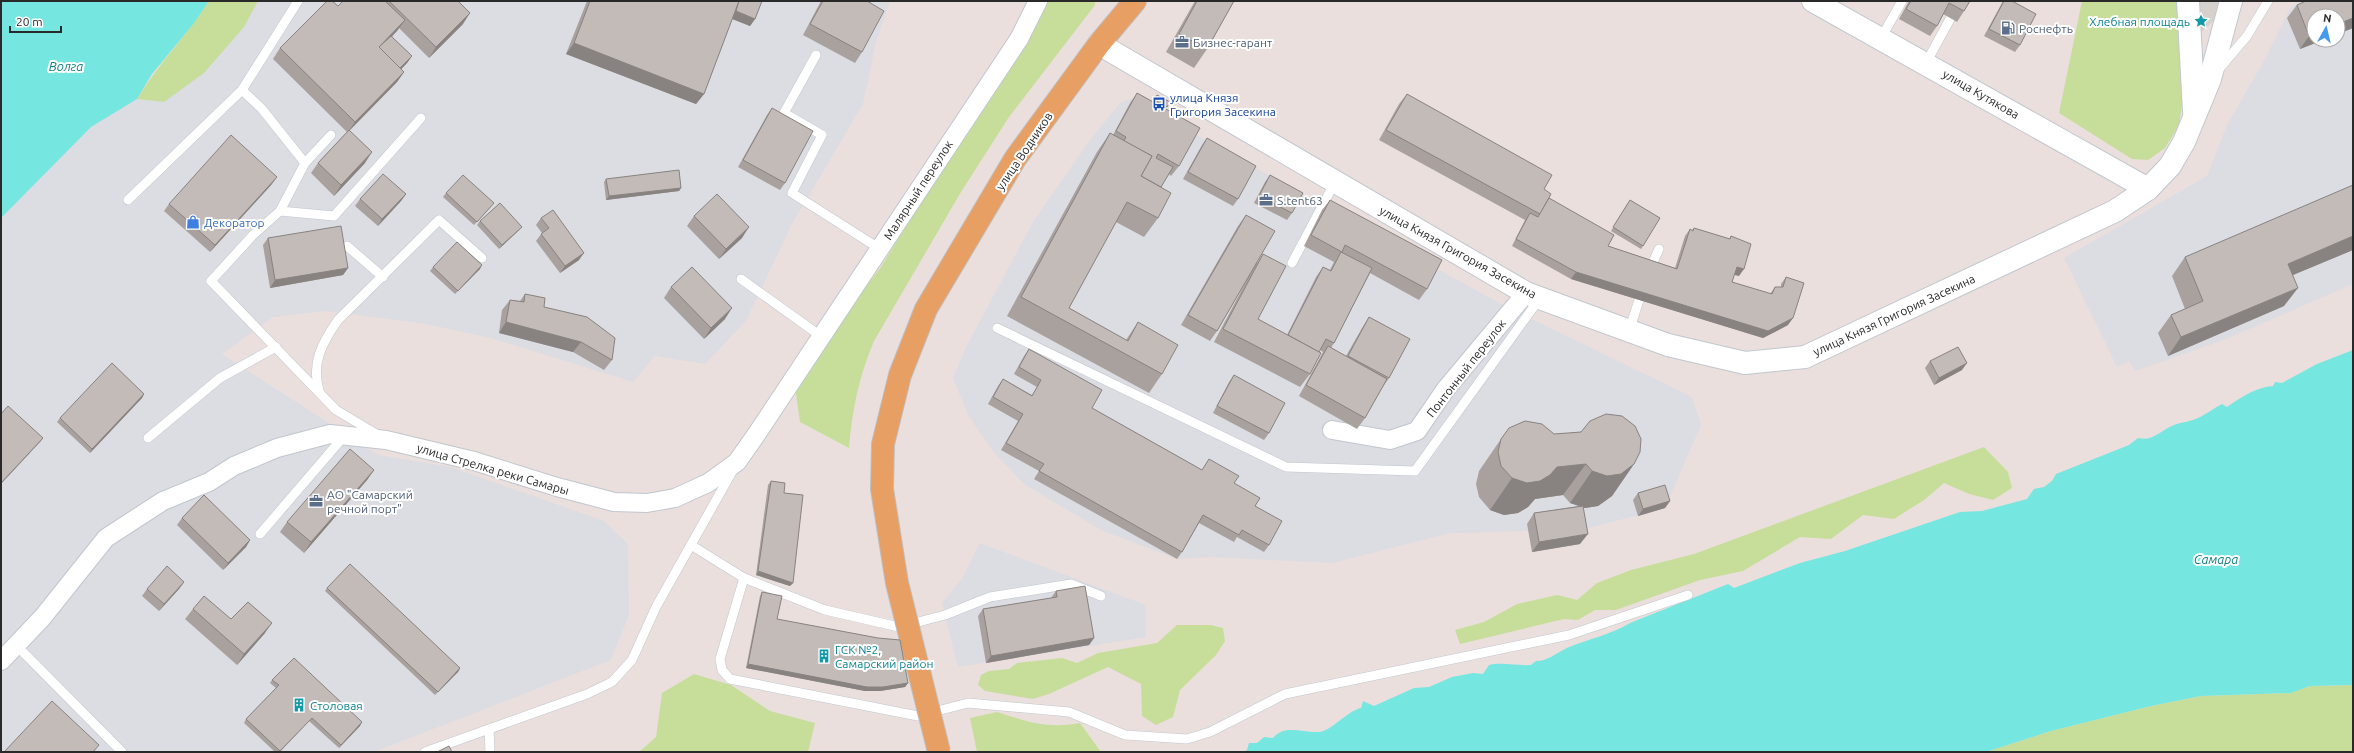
<svg xmlns="http://www.w3.org/2000/svg" width="2354" height="753" viewBox="0 0 2354 753" font-family="Ubuntu,sans-serif">
<style>
.industrial{fill:#dcdce3;fill-rule:evenodd}
.green{fill:#c7de9b}
.plaza{fill:#d7d1ce}
.water{fill:#75e6e0}
.lines{fill:none;stroke-linecap:round;stroke-linejoin:round}
.service-casing{stroke:#c0c7cf;stroke-width:10}
.minor-casing{stroke:#c0c7cf;stroke-width:20}
.secondary-casing{stroke:#c0c7cf;stroke-width:24}
.primary-casing{stroke:#bfbfbf;stroke-width:24}
.service{stroke:#fff;stroke-width:9}
.minor{stroke:#fff;stroke-width:18}
.secondary{stroke:#fff;stroke-width:22}
.primary{stroke:#e79f64;stroke-width:22}
.primary-bridge-casing{stroke:#bfbfbf;stroke-width:24;stroke-linecap:butt}
.primary-bridge{stroke:#e79f64;stroke-width:22}
.wall{fill:#a8a19d}
.shaded-wall{fill:#888380}
.building{fill:#c3bbb7;stroke:#888380}
.labels{text-anchor:middle;dominant-baseline:central;stroke-width:4;stroke-linejoin:round;paint-order:stroke}
.culture-label{font-size:12px;fill:#0d838f;stroke:#fff;text-anchor:start}
.service-label{font-size:12px;fill:#4e5e75;stroke:#fff;text-anchor:start}
.street-label{font-size:12px;fill:#292929;stroke:#fff}
.transit-label{font-size:12px;fill:#164399;stroke:#fff;text-anchor:start}
.shop-label{font-size:12px;fill:#366cbe;stroke:#fff;text-anchor:start}
.water-label{font-size:13px;font-style:italic;fill:#168183;stroke:#fff}
</style>
<rect width="100%" height="100%" fill="#eadfdc"/>
<!-- industrial -->
<g class="industrial">
<path d="M258 1H890L876 42 863 104 792 224 746 321 705 364 655 356 633 382 491 338 426 324 326 311 273 317 222 354 378 455 450 467 604 521 628 544 629 615 611 660 374 752H1V218L91 127 137 99 164 102 244 27Z"/>
<path d="M2301 1H2353V284L2224 340 2135 371 2129 361 2117 367 2064 258 2207 176 2227 125 2264 61 2291 7ZM2314 16H2338V40H2314Z"/>
<path d="M1131 99 1501 304 1692 397 1701 425 1665 508 1578 531 1527 524 1528 531 1450 533 1332 563 1211 557 1177 559 1101 530 1024 484 995 454 968 415 953 378 965 349 1033 222 1090 140 1120 103Z"/>
<path d="M980 543 1146 605V637L958 667 942 603 963 577Z"/>
</g>
<!-- green -->
<g class="green">
<path d="M209 1H258L244 27 204 73 164 102 137 99C158 64 187 35 209 1Z"/>
<path d="M1035 1H1095V5L1009 117 961 192 874 341C859 376 852 411 849 448L800 422 795 387 825 340 881 267 940 169Z"/>
<path d="M2082 1H2181L2187 73 2179 125 2165 148 2148 160 2132 159 2059 113Z"/>
<path d="M1984 447 2008 472 2012 488 1993 500 1969 494 1944 483 1924 500 1894 519 1863 515 1831 539 1800 537 1743 571 1700 580 1616 610H1595L1578 620 1564 619 1460 644 1455 630 1484 622 1517 604 1557 595 1577 600 1597 583 1631 570 1694 554Z"/>
<path d="M1177 625H1211L1223 628 1225 641 1216 655 1180 690 1173 717 1156 725 1142 716 1141 684 1108 667 1049 694 1033 699 985 691 978 685 981 675 989 671 1009 669 1017 663 1062 658 1077 663 1098 653 1157 643Z"/>
<path d="M694 674 731 685 770 711 815 723 808 752H639L656 737 662 693Z"/>
<path d="M2353 685V752H1986L2051 731 2151 706 2201 696 2291 693 2310 686Z"/>
<path d="M997 712C1029 722 1046 729 1080 723L1101 752H977L970 718Z"/>
</g>
<!-- plaza -->
<path class="plaza" d="M2185 1H2236L2191 41Z"/>
<!-- water -->
<g class="water">
<path d="M1 1H209L194 23 152 74 137 99 91 127 1 218Z"/>
<path d="M2353 350V685L2310 686 2291 693 2201 696 2151 706 2051 731 1986 752H1243L1247 750 1249 743H1257L1264 737 1273 738C1285 724 1302 733 1319 732 1330 732 1347 711 1361 708L1363 701 1374 706 1414 688 1429 687 1452 677 1473 673 1483 674 1489 665C1504 662 1516 666 1531 665L1536 661C1548 661 1556 653 1567 648 1588 639 1610 635 1630 623L1728 584 1734 588 1800 563 1845 551 1960 512 1982 511 2027 499 2034 489 2044 487 2052 481 2056 474 2129 445 2138 438C2153 442 2161 430 2174 425 2181 422 2190 422 2198 418 2205 415 2214 408 2222 404L2227 407C2240 398 2256 387 2273 386L2275 382 2282 383 2317 364Z"/>
</g>
<g class="lines">
<!-- service casing -->
<g class="service-casing">
<g id="service">
<path d="M1881 38 1902 1"/>
<path d="M816 55 784 113 822 135 792 193 880 249"/>
<path d="M1926 63 1950 19"/>
<path d="M2219 69 2247 36 2268 1"/>
<path d="M242 90 262 109 305 163 280 211 253 235 211 281 336 410 378 435"/>
<path d="M305 163 331 135"/>
<path d="M128 200 242 90 298 1"/>
<path d="M280 211 334 216 421 118"/>
<path d="M347 246 383 277"/>
<path d="M1292 263 1335 182"/>
<path d="M1650 269 1659 249"/>
<path d="M741 279 822 337"/>
<path d="M997 328 1286 467 1415 471 1540 298"/>
<path d="M1629 331 1639 300"/>
<path d="M319 391C311 363 322 343 338 320L439 220 482 258"/>
<path d="M148 438 220 378 276 347"/>
<path d="M260 534 345 435"/>
<path d="M691 545 744 578 720 659 722 670 730 679 918 716 968 703 1069 712 1125 735 1187 739 1210 732 1285 694 1569 635 1688 595"/>
<path d="M744 578 825 610 899 627 945 615 990 597 1071 584 1101 596"/>
<path d="M16 645 122 752"/>
<path d="M489 729 490 752"/>
<path d="M425 752 587 694 612 682 632 660 656 607 733 470"/>
</g>
</g>
<!-- minor casing -->
<g class="minor-casing">
<g id="minor">
<path d="M1332 430 1390 440 1417 431 1445 390 1526 293"/>
<path d="M1 661 42 618 106 538 163 501 209 482 234 466 277 448 330 434 386 440 474 461 557 487 614 502 647 503 675 498 708 483 737 462 756 435 1019 39 1038 1"/>
</g>
</g>
<!-- secondary casing -->
<g class="secondary-casing">
<g id="secondary">
<path d="M1813 1 2148 189"/>
<path d="M2188 1 2194 111"/>
<path d="M1099 44 1526 293 1668 345 1745 363 1805 357 2115 211 2148 189 2170 166 2184 142 2210 79 2231 1"/>
</g>
</g>
<!-- primary casing -->
<g class="primary-casing">
<path id="primary" d="M926 309 1015 159 1099 44 1135 1"/>
</g>
<!-- service -->
<use href="#service" class="service"/>
<!-- minor -->
<use href="#minor" class="minor"/>
<!-- secondary -->
<use href="#secondary" class="secondary"/>
<!-- primary -->
<use href="#primary" class="primary"/>
<!-- primary-bridge casing -->
<g class="primary-bridge-casing">
<path id="primary-bridge" d="M926 309 900 375 883 444 882 489 897 583 939 752"/>
</g>
<!-- primary-bridge -->
<use href="#primary-bridge" class="primary-bridge"/>
</g>
<!-- wall -->
<g class="wall">
<path d="M343 1H458L463 24 429 58 399 28 392 37 412 56 407 63 401 69 404 72 397 82 349 131 365 163 334 196 311 173 318 163 347 132 273 59 280 48 338 6Z"/>
<path d="M587 1H762L755 19 750 26 732 19 704 94 696 104 566 54Z"/>
<path d="M821 1H867L862 52 855 63 803 35Z"/>
<path d="M1195 1H1234L1207 49 1194 68 1166 52Z"/>
<path d="M1909 1H1970L1964 11 1957 22 1943 14 1937 26 1930 36 1899 19Z"/>
<path d="M2003 1H2012L2020 45 2015 52 1984 36Z"/>
<path d="M2353 1V28L2338 34V16L2314 40H2323L2300 49 2287 18 2297 5Z"/>
<path d="M1137 93 1153 102 1157 95 1170 102 1165 109 1179 166 1171 176 1169 174 1161 187 1158 218 1144 237 1116 222 1069 308 1126 340 1138 322 1162 374 1149 393 1007 316 1097 152 1110 133 1113 135 1130 103Z"/>
<path d="M1407 94 1544 189 1549 198 1608 246 1675 268 1685 236 1690 229 1692 230 1694 228 1729 239 1731 236 1739 276 1734 275 1732 282 1770 294 1775 287H1781V284L1786 277 1788 325 1763 338 1571 279 1512 246 1525 220 1379 140 1399 104Z"/>
<path d="M772 108 785 183 780 190 738 167 767 115Z"/>
<path d="M1207 138 1238 199 1233 206 1183 179 1202 145Z"/>
<path d="M1270 175 1292 213 1287 220 1254 203 1265 182Z"/>
<path d="M606 179 681 188 679 191 606 200 604 182Z"/>
<path d="M272 184 210 252 164 211 169 204Z"/>
<path d="M446 193 494 203 474 225 443 197Z"/>
<path d="M406 194 401 201 378 226 355 206 360 199Z"/>
<path d="M1330 200 1427 289 1419 300 1370 273 1334 343 1331 348 1346 356 1362 328 1369 317 1389 378 1382 388 1365 418 1357 429 1299 396 1323 352 1320 350 1310 374 1300 387 1214 342 1248 278 1217 331 1210 341 1181 325 1238 226 1246 215 1257 263 1263 254 1258 319 1287 335 1316 277 1323 267 1330 270 1334 262 1304 246 1322 210Z"/>
<path d="M1628 203 1643 246 1641 249 1611 231Z"/>
<path d="M694 216 742 238 719 259 687 226Z"/>
<path d="M541 218 579 260 560 273 536 241 542 233 536 225Z"/>
<path d="M480 221 519 230 499 249 477 225Z"/>
<path d="M268 238 348 268 343 275 270 288 263 245Z"/>
<path d="M2353 250 2292 275 2284 306 2168 356 2158 333 2171 315 2185 309 2172 276 2185 257Z"/>
<path d="M433 267 480 269 455 294 430 271Z"/>
<path d="M671 287 725 319 704 339 664 298Z"/>
<path d="M525 294 544 307 612 360 604 370 573 352 499 333 502 310 510 300 520 301Z"/>
<path d="M1029 349 1092 408 1202 470 1209 459 1234 483 1255 506 1269 545 1264 552 1237 537 1234 542 1199 523 1182 552 1177 559 1034 479 1039 471 1001 450 1018 421 988 404 998 386 1003 379 1032 395 1037 387 1014 374 1024 356Z"/>
<path d="M1930 361 1962 370 1934 385 1925 368Z"/>
<path d="M1234 375 1269 433 1264 440 1213 413 1229 382Z"/>
<path d="M144 394 142 398 90 453 57 422 60 418Z"/>
<path d="M1581 432 1634 464 1612 496 1598 506 1585 508H1583L1580 544 1532 552 1527 524 1534 513 1579 506 1570 503 1563 495 1535 499 1528 507 1518 513 1504 515 1490 510 1479 497 1476 484 1479 471 1501 439Z"/>
<path d="M374 470 367 480 304 553 280 532 287 522Z"/>
<path d="M771 481 784 493 793 583 790 586 756 575 768 485Z"/>
<path d="M1638 493 1670 501 1665 508 1638 516 1633 500Z"/>
<path d="M182 518 250 540 246 547 223 570 177 525Z"/>
<path d="M184 582 179 589 159 611 142 596 147 589Z"/>
<path d="M327 588 460 668 458 672 435 695 325 591Z"/>
<path d="M1056 591 1094 638 1089 645 986 663 978 616 983 609 1051 598Z"/>
<path d="M762 592 777 619 908 683 905 687 880 691H865L746 668 760 596Z"/>
<path d="M193 609 231 619 265 633 237 665 185 619Z"/>
<path d="M272 680 360 726 339 748 309 721 280 752H275L244 723 246 719 276 688 270 683Z"/>
</g>
<!-- shaded-wall -->
<g class="shaded-wall">
<path d="M735 11 755 19 750 26 730 18Z"/>
<path d="M470 13 463 24 429 58 436 47Z"/>
<path d="M2353 18V28L2338 34V24Z"/>
<path d="M405 20 397 31 377 51 379 47Z"/>
<path d="M2314 34V40H2323L2300 49 2309 36Z"/>
<path d="M574 43 704 94 696 104 566 54Z"/>
<path d="M412 56 407 63 393 78 397 71Z"/>
<path d="M404 72 397 82 348 132 355 122Z"/>
<path d="M372 152 365 163 334 196 341 185Z"/>
<path d="M277 177 272 184 210 252 215 245Z"/>
<path d="M681 188 679 191 606 200 609 196Z"/>
<path d="M406 194 401 201 378 226 382 219Z"/>
<path d="M522 227 519 230 499 249 502 245Z"/>
<path d="M749 227 742 238 719 259 726 249Z"/>
<path d="M2353 236V250L2274 283 2288 264Z"/>
<path d="M584 253 579 260 560 273 565 266Z"/>
<path d="M482 265 480 269 455 294 458 291Z"/>
<path d="M1737 267 1744 269 1739 276 1733 274Z"/>
<path d="M348 268 343 275 270 288 275 280Z"/>
<path d="M1576 272 1793 318 1788 325 1763 338 1571 279Z"/>
<path d="M2298 288 2284 306 2168 356 2181 337Z"/>
<path d="M732 308 725 319 704 339 711 328Z"/>
<path d="M506 322 581 342 573 352 499 333Z"/>
<path d="M1967 363 1962 370 1934 385 1939 378Z"/>
<path d="M144 394 142 398 90 453 92 449Z"/>
<path d="M43 438 40 442 1 484V483Z"/>
<path d="M1586 464 1563 495 1535 499 1528 507 1518 513 1504 515 1490 510 1512 478 1557 467Z"/>
<path d="M1634 464 1612 496 1598 506 1585 508 1570 503 1592 471Z"/>
<path d="M374 470 367 480 304 553 311 542Z"/>
<path d="M1670 501 1665 508 1638 516 1643 509Z"/>
<path d="M1588 534 1580 544 1532 552 1539 542Z"/>
<path d="M250 540 246 547 223 570 228 563Z"/>
<path d="M758 571 793 583 790 586 756 575Z"/>
<path d="M184 582 179 589 159 611 164 604Z"/>
<path d="M272 623 265 633 237 665 244 654Z"/>
<path d="M1094 638 1089 645 986 663 991 656Z"/>
<path d="M748 664 908 683 905 687 880 691H865L746 668Z"/>
<path d="M460 668 458 672 435 695 438 692Z"/>
<path d="M362 722 360 726 339 748 341 745Z"/>
</g>
<!-- building -->
<g class="building">
<path d="M327 1H332L338 6 343 1H385L405 20 379 47 404 72 355 122 280 48Z"/>
<path d="M389 1H458L470 13 436 47Z"/>
<path d="M590 1H739L704 94 574 43Z"/>
<path d="M739 1H762L755 19 736 11Z"/>
<path d="M823 1H867L884 11 862 52 810 24Z"/>
<path d="M1197 1H1234L1207 49 1179 34Z"/>
<path d="M1911 1H1970L1964 11 1949 3 1937 26 1906 9Z"/>
<path d="M2004 1H2012L2036 14 2020 45 1989 29Z"/>
<path d="M2306 1H2353V18L2338 24V16H2314V34L2309 36 2297 5Z"/>
<path d="M391 36 412 56 400 68 379 47Z"/>
<path d="M1137 93 1200 128 1179 166 1158 154 1156 158 1173 167 1161 187 1141 176 1152 156 1124 141 1126 137 1116 131Z"/>
<path d="M1407 94 1552 175 1544 189 1551 194 1540 214 1386 130Z"/>
<path d="M1157 95 1170 102 1167 107 1154 100Z"/>
<path d="M772 108 813 131 785 183 743 160Z"/>
<path d="M349 130 372 152 341 185 318 163Z"/>
<path d="M1110 133 1152 156 1141 176 1171 193 1158 218 1127 202 1069 308 1128 341 1138 322 1178 345 1162 374 1021 297Z"/>
<path d="M231 135 277 177 215 245 169 204Z"/>
<path d="M1207 138 1256 166 1238 199 1188 172Z"/>
<path d="M679 170 681 188 609 196 606 179Z"/>
<path d="M383 174 406 194 382 219 360 199Z"/>
<path d="M463 175 494 203 477 222 446 193Z"/>
<path d="M1270 175 1303 193 1292 213 1259 196Z"/>
<path d="M2353 185V236L2288 264 2298 288 2181 337 2171 315 2203 301 2185 257Z"/>
<path d="M717 194 749 227 726 249 694 216Z"/>
<path d="M1549 198 1614 235 1608 246 1677 269 1690 229 1693 231 1694 228 1730 239 1731 236 1751 244 1744 269 1737 267 1732 282 1772 294 1775 287H1783L1786 277 1804 283 1793 318 1768 331 1576 272 1516 239 1530 213 1538 217Z"/>
<path d="M1330 200 1442 260 1427 289 1345 245 1342 252 1311 235Z"/>
<path d="M1630 200 1660 218 1643 246 1613 227Z"/>
<path d="M500 203 522 227 502 245 480 221Z"/>
<path d="M553 210 584 253 565 266 541 234 549 228 541 218Z"/>
<path d="M1246 215 1275 231 1217 331 1188 315Z"/>
<path d="M341 226 348 268 275 280 268 238Z"/>
<path d="M457 242 482 265 458 291 433 267Z"/>
<path d="M1341 252 1372 268 1334 343 1326 339 1319 352 1288 335 1323 267 1331 271Z"/>
<path d="M1263 254 1286 266 1258 319 1321 353 1310 374 1223 329Z"/>
<path d="M692 267 732 308 711 328 671 287Z"/>
<path d="M525 294 545 298 544 307 587 317 615 338 612 360 581 342 506 322 510 300 524 302Z"/>
<path d="M1369 317 1410 339 1389 378 1348 356Z"/>
<path d="M1328 346 1387 379 1365 418 1306 385Z"/>
<path d="M1958 347 1967 363 1939 378 1930 361Z"/>
<path d="M1029 349 1102 390 1092 408 1202 470 1209 459 1239 476 1234 483 1260 498 1255 506 1282 521 1269 545 1242 530 1239 535 1203 515 1182 552 1039 471 1044 464 1006 443 1023 414 993 397 1003 379 1032 396 1041 380 1019 367Z"/>
<path d="M112 363 144 394 92 449 60 418Z"/>
<path d="M1234 375 1285 403 1269 433 1217 406Z"/>
<path d="M8 406 43 438 1 483V414Z"/>
<path d="M1606 414 1622 416 1635 426 1641 439 1640 452 1634 464 1621 474 1607 476 1592 471 1586 464 1557 467 1550 475 1540 481 1527 483 1512 478 1501 466 1498 452 1501 439 1509 428 1525 421 1542 424 1554 434 1581 432 1590 421Z"/>
<path d="M350 449 374 470 311 542 287 522Z"/>
<path d="M771 481 785 483 784 493 803 495 793 583 758 571Z"/>
<path d="M1665 485 1670 501 1643 509 1638 493Z"/>
<path d="M204 495 250 540 228 563 182 518Z"/>
<path d="M1583 506 1588 534 1539 542 1534 513Z"/>
<path d="M350 564 460 668 438 692 327 588Z"/>
<path d="M167 566 184 582 164 604 147 589Z"/>
<path d="M1085 586 1094 638 991 656 983 609 1057 597 1056 591Z"/>
<path d="M762 592 782 596 777 619 878 638 900 640 908 683 883 687H867L748 664Z"/>
<path d="M204 596 231 619 248 602 272 623 244 654 193 609Z"/>
<path d="M294 658 362 722 341 745 312 718 280 751 246 719 279 685 272 680Z"/>
<path d="M52 701 99 745 93 752H4Z"/>
<path d="M449 746 452 752H437Z"/>
</g>
<!-- icons -->
<defs>
<g id="sight-bare" transform="scale(1.08)"><path d="M0-6L1.8-2.2L6-1.7L2.9 1.2L3.7 5.4L0 3.3L-3.7 5.4L-2.9 1.2L-6-1.7L-1.8-2.2Z" fill="#0f9aa8" stroke="#fff" stroke-width="2.5" paint-order="stroke"/></g>
<g id="fuel-bare" transform="scale(1.08)"><path d="M-5.5-6h7V0h2V4h1.3V-2.5L3-4.5l.8-.8L6-3V5H2.5V1h-1V6h-7ZM-4.2-4.7v3.2H.2V-4.7Z" fill="#5c6f8a" stroke="#fff" stroke-width="2.5" paint-order="stroke"/></g>
<g id="office-bare" transform="scale(1.08)"><path d="M-6-3h4V-5.5h4V-3h4V5H-6ZM-1-4.5V-3h2v-1.5ZM-6 0V1H6V0Z" fill="#5c6f8a" stroke="#fff" stroke-width="2.5" paint-order="stroke"/></g>
<g id="bus-bare" transform="scale(1.08)"><path d="M-5-6H5V4H4V6H2V4H-2V6H-4V4H-5ZM-3.5-4V0h7V-4ZM-3.5 1.2v1.5H-2V1.2ZM2 1.2v1.5H3.5V1.2Z" fill="#1a4fb4" stroke="#fff" stroke-width="2.5" paint-order="stroke"/></g>
<g id="shop-bare" transform="scale(1.08)"><path d="M-5-2.5h2.3a2.7 3.5 0 0 1 5.4 0H5L5.5 6h-11ZM-1.5-2.5h3a1.5 2.3 0 0 0-3 0Z" fill="#3f7fe0" stroke="#fff" stroke-width="2.5" paint-order="stroke"/></g>
<g id="building-bare" transform="scale(1.08)"><path d="M-4-6H4V6H1V3H-1V6H-4ZM-2.5-4.3h1.7v1.8h-1.7ZM.8-4.3h1.7v1.8H.8ZM-2.5-1h1.7V.8h-1.7ZM.8-1h1.7V.8H.8Z" fill="#0f9aa8" stroke="#fff" stroke-width="2.5" paint-order="stroke"/></g>
</defs>
<g fill-rule="evenodd">
<use href="#sight-bare" x="2201" y="21"/>
<use href="#fuel-bare" x="2008" y="28"/>
<use href="#office-bare" x="1182" y="42"/>
<use href="#bus-bare" x="1159" y="104"/>
<use href="#office-bare" x="1266" y="200"/>
<use href="#shop-bare" x="193" y="222"/>
<use href="#office-bare" x="316" y="501"/>
<use href="#building-bare" x="824" y="656"/>
<use href="#building-bare" x="299" y="705"/>
</g>
<g class="labels">
<!-- culture labels -->
<g class="culture-label">
<text x="2190" y="21" text-anchor="end">Хлебная площадь</text>
<text x="835" y="649">ГСК №2,<tspan x="835" dy="14">Самарский район</tspan></text>
<text x="310" y="705">Столовая</text>
</g>
<!-- service labels -->
<g class="service-label">
<text x="2019" y="28">Роснефть</text>
<text x="1193" y="42">Бизнес-гарант</text>
<text x="1277" y="200">S.tent63</text>
<text x="327" y="494">АО "Самарский<tspan x="327" dy="14">речной порт"</tspan></text>
</g>
<!-- street labels -->
<g class="street-label">
<text transform="translate(1981 94) rotate(30)">улица Кутякова</text>
<text transform="translate(1024 151) rotate(-56)">улица Водников</text>
<text transform="translate(918 190) rotate(-57)">Малярный переулок</text>
<text transform="translate(1458 252) rotate(29)">улица Князя Григория Засекина</text>
<text transform="translate(1894 315) rotate(-25)">улица Князя Григория Засекина</text>
<text transform="translate(1466 368) rotate(-52)">Понтонный переулок</text>
<text transform="translate(493 469) rotate(16)">улица Стрелка реки Самары</text>
</g>
<!-- transit labels -->
<g class="transit-label">
<text x="1170" y="97">улица Князя<tspan x="1170" dy="14">Григория Засекина</tspan></text>
</g>
<!-- shop labels -->
<g class="shop-label">
<text x="204" y="222">Декоратор</text>
</g>
<!-- water labels -->
<g class="water-label">
<text x="66" y="66">Волга</text>
<text x="2216" y="559">Самара</text>
</g>
</g>
<!-- border -->
<rect width="2354" height="753" fill="none" stroke="#292929" stroke-width="4"/>
<!-- north arrow -->
<g transform="translate(2326 28) rotate(8)"><circle r="19" fill="#ffffff" stroke="#a9a9a9"/>
<path d="M0-3L7 15L0 10L-7 15Z" fill="#459bee"/>
<text y="-6" font-size="11" font-weight="bold" text-anchor="middle" fill="#292929">N</text>
</g>
<!-- scale -->
<path d="M10 26v6h51v-6" fill="none" stroke="#292929" stroke-width="2"/>
<text x="16" y="26" font-size="12" fill="#292929" stroke="#ffffff" stroke-width="3" paint-order="stroke">20 m</text>
</svg>
